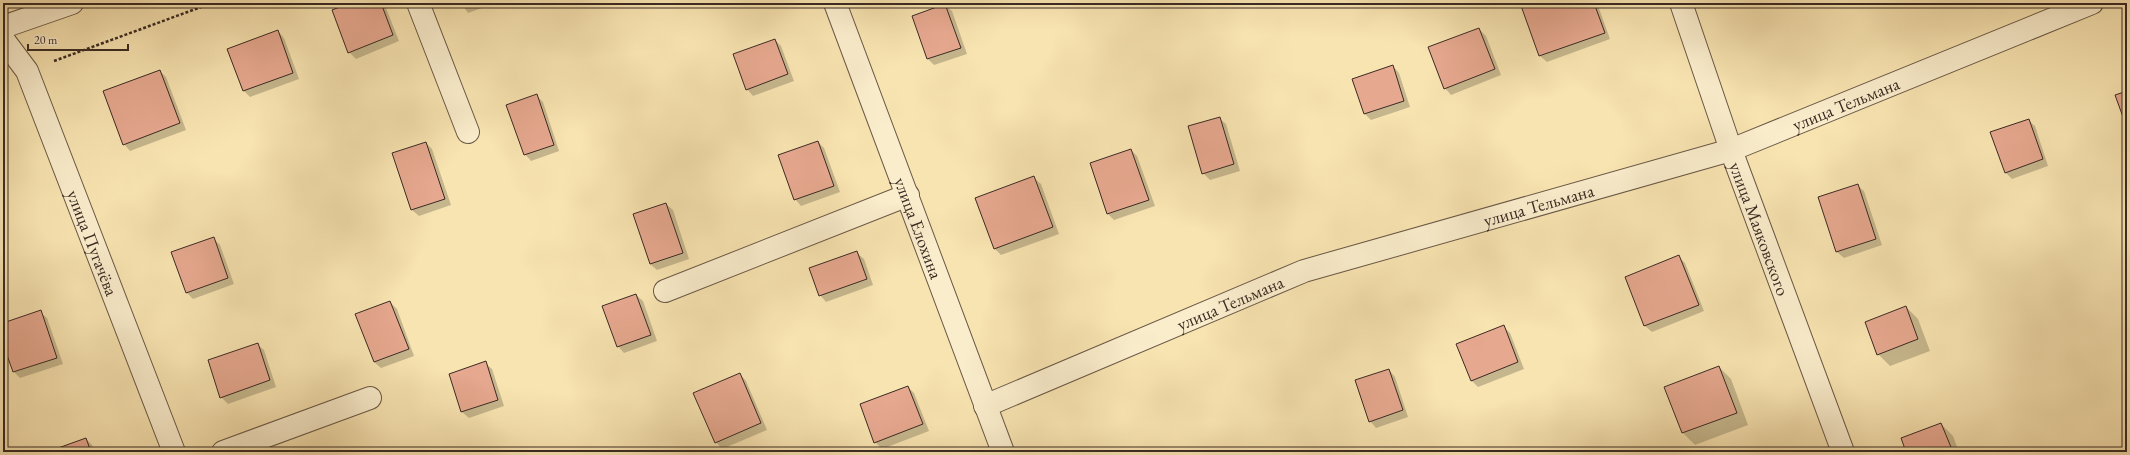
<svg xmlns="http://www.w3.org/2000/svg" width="2130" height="455" viewBox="0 0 2130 455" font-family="'EB Garamond',serif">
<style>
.shadow{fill:#0003}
.building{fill:#e6a88f;stroke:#3a2a23}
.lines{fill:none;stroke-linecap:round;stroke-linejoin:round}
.minor-casing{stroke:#6a5846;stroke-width:24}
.path{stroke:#3a2a23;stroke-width:2.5;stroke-dasharray:3 2;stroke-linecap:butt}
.minor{stroke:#faedcc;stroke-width:22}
.labels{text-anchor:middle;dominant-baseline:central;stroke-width:4;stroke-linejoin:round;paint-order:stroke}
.street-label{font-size:18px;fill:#3a2a23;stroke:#faedcc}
</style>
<rect width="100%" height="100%" fill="#f8e4b1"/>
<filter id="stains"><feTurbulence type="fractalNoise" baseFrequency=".005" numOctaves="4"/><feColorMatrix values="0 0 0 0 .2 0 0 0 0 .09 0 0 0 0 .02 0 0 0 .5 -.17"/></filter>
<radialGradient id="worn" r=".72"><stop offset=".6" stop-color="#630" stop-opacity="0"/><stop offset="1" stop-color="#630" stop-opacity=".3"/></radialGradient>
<!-- shadow -->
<g class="shadow">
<path d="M353 3H384L399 41 356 59 349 52Z"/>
<path d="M461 3H496L468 13Z"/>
<path d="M1524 3H1597L1610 39 1547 62 1540 56 1522 4Z"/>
<path d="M945 5 952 11 967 54 934 65 928 59 913 17Z"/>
<path d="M1479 29 1486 36 1501 75 1451 95 1445 88Z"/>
<path d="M278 31 284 38 299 79 250 97 244 91 228 49Z"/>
<path d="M775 40 781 46 794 81 753 96 747 89Z"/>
<path d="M1393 66 1399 73 1410 107 1371 120 1365 114Z"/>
<path d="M160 71 166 77 186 130 130 151 124 144Z"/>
<path d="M536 95 543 102 559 151 531 161 525 154Z"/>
<path d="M1219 118 1226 124 1240 171 1210 180 1203 173Z"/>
<path d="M2028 120 2035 126 2048 166 2012 179 2005 172Z"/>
<path d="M818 142 824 148 840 192 801 206 795 199Z"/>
<path d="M426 143 432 149 451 205 419 216 412 210 393 154Z"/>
<path d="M1131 150 1137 156 1155 206 1114 220 1108 214Z"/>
<path d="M1034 178 1041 184 1059 234 1001 255 994 248Z"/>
<path d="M1857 185 1864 191 1882 245 1844 258 1837 252 1819 198Z"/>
<path d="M666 204 673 210 689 259 657 270 650 264Z"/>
<path d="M213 238 220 245 234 284 193 299 186 292Z"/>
<path d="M857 253 864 259 873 285 826 302 820 295Z"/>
<path d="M1678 256 1685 263 1704 311 1652 332 1645 326 1626 277Z"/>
<path d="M636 295 643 301 657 341 624 353 618 346Z"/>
<path d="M390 302 397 309 414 356 381 368 374 362 357 315Z"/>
<path d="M1906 307 1918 319 1930 351 1890 366 1878 354Z"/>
<path d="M40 312 47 318 63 364 20 378 14 372 3 341V324Z"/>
<path d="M1503 326 1510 333 1524 369 1478 387 1472 381Z"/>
<path d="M257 344 264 350 276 387 228 404 221 397Z"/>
<path d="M485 363 492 369 504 406 469 418 462 412 450 375Z"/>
<path d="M1719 367 1731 379 1748 425 1695 445 1683 433Z"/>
<path d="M1389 370 1395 377 1408 417 1376 428 1370 421Z"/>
<path d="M740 374 746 381 767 430 722 449 716 442Z"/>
<path d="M908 387 914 393 929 431 882 449 875 442Z"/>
<path d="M1941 424 1953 436 1959 452H1907Z"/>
<path d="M86 439 92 445 95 452H50Z"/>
</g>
<!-- building -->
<g class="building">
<path d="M350 3H381L393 35 348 53 332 10Z"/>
<path d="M460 3H473L461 7Z"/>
<path d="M1520 3H1594L1605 33 1539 56Z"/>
<path d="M945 4 961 48 927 59 912 16Z"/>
<path d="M1479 28 1495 69 1444 89 1428 47Z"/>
<path d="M278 30 293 73 243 91 227 49Z"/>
<path d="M775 39 788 74 746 90 733 54Z"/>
<path d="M1393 65 1404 101 1364 114 1352 79Z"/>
<path d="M160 70 180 123 123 145 103 91Z"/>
<path d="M2127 91V128L2115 95Z"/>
<path d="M537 94 554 145 524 155 506 105Z"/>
<path d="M1220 117 1234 164 1202 174 1188 126Z"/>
<path d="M2029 119 2043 159 2005 173 1990 132Z"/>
<path d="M818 141 834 186 794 200 778 155Z"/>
<path d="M426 142 445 199 411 210 392 153Z"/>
<path d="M1131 149 1149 200 1107 214 1090 163Z"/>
<path d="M1034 176 1053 227 994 249 975 198Z"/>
<path d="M1858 184 1876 239 1836 252 1818 197Z"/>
<path d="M666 203 683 253 650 264 633 214Z"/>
<path d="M214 237 228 278 186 293 171 252Z"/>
<path d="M857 251 867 279 819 296 809 268Z"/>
<path d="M1679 255 1699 305 1644 326 1625 277Z"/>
<path d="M636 294 651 335 617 347 602 306Z"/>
<path d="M390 301 409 349 374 362 355 314Z"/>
<path d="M1906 306 1918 339 1877 355 1865 322Z"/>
<path d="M41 310 57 358 13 372 3 344V323Z"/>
<path d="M1504 325 1518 362 1471 381 1456 344Z"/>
<path d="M258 343 270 380 220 398 208 360Z"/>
<path d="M486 361 498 400 461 412 449 374Z"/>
<path d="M1719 366 1737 413 1682 433 1664 387Z"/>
<path d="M1389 369 1403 410 1369 422 1355 380Z"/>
<path d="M740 373 761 423 715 443 693 393Z"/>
<path d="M908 386 923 424 874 443 860 404Z"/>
<path d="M1941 423 1953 452H1906L1901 438Z"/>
<path d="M86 438 91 452H47Z"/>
</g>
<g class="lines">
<!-- minor casing -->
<g class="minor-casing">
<g id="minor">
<path d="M418 3 468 132"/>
<path id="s1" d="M835 3 1003 452"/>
<path id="s2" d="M1681 3 1731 150 1843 452"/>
<path d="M3 27 72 3"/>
<path id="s3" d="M3 39 27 71 174 452"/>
<path d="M665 291 908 195"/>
<path id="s4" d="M985 406 1304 271 1731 150 2092 3"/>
<path d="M223 452 370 398"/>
</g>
</g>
<!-- path -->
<path class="path" d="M54 61 212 3"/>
<!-- minor -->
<use href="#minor" class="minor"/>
</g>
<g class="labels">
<!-- street labels -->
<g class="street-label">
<text stroke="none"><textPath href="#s4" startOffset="914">улица Тельмана</textPath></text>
<text stroke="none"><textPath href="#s4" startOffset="590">улица Тельмана</textPath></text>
<text stroke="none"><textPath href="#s1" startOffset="240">улица Елохина</textPath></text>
<text stroke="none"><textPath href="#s2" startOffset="239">улица Маяковского</textPath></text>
<text stroke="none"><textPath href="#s3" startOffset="224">улица Пугачёва</textPath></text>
<text stroke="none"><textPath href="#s4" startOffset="266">улица Тельмана</textPath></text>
</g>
</g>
<!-- margin -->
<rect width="2130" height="455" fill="none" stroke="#f8e4b1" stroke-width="16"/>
<rect x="4" y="4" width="2122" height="447" fill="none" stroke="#3a2a23" stroke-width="2"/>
<rect x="8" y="8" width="2114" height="439" fill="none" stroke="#3a2a23"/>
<!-- scale -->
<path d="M28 44v6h100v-6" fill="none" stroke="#3a2a23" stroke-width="2"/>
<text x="34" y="44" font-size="12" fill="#3a2a23" stroke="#faedcc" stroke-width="3" paint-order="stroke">20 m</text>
<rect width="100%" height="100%" filter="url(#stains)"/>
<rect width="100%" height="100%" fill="url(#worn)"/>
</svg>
